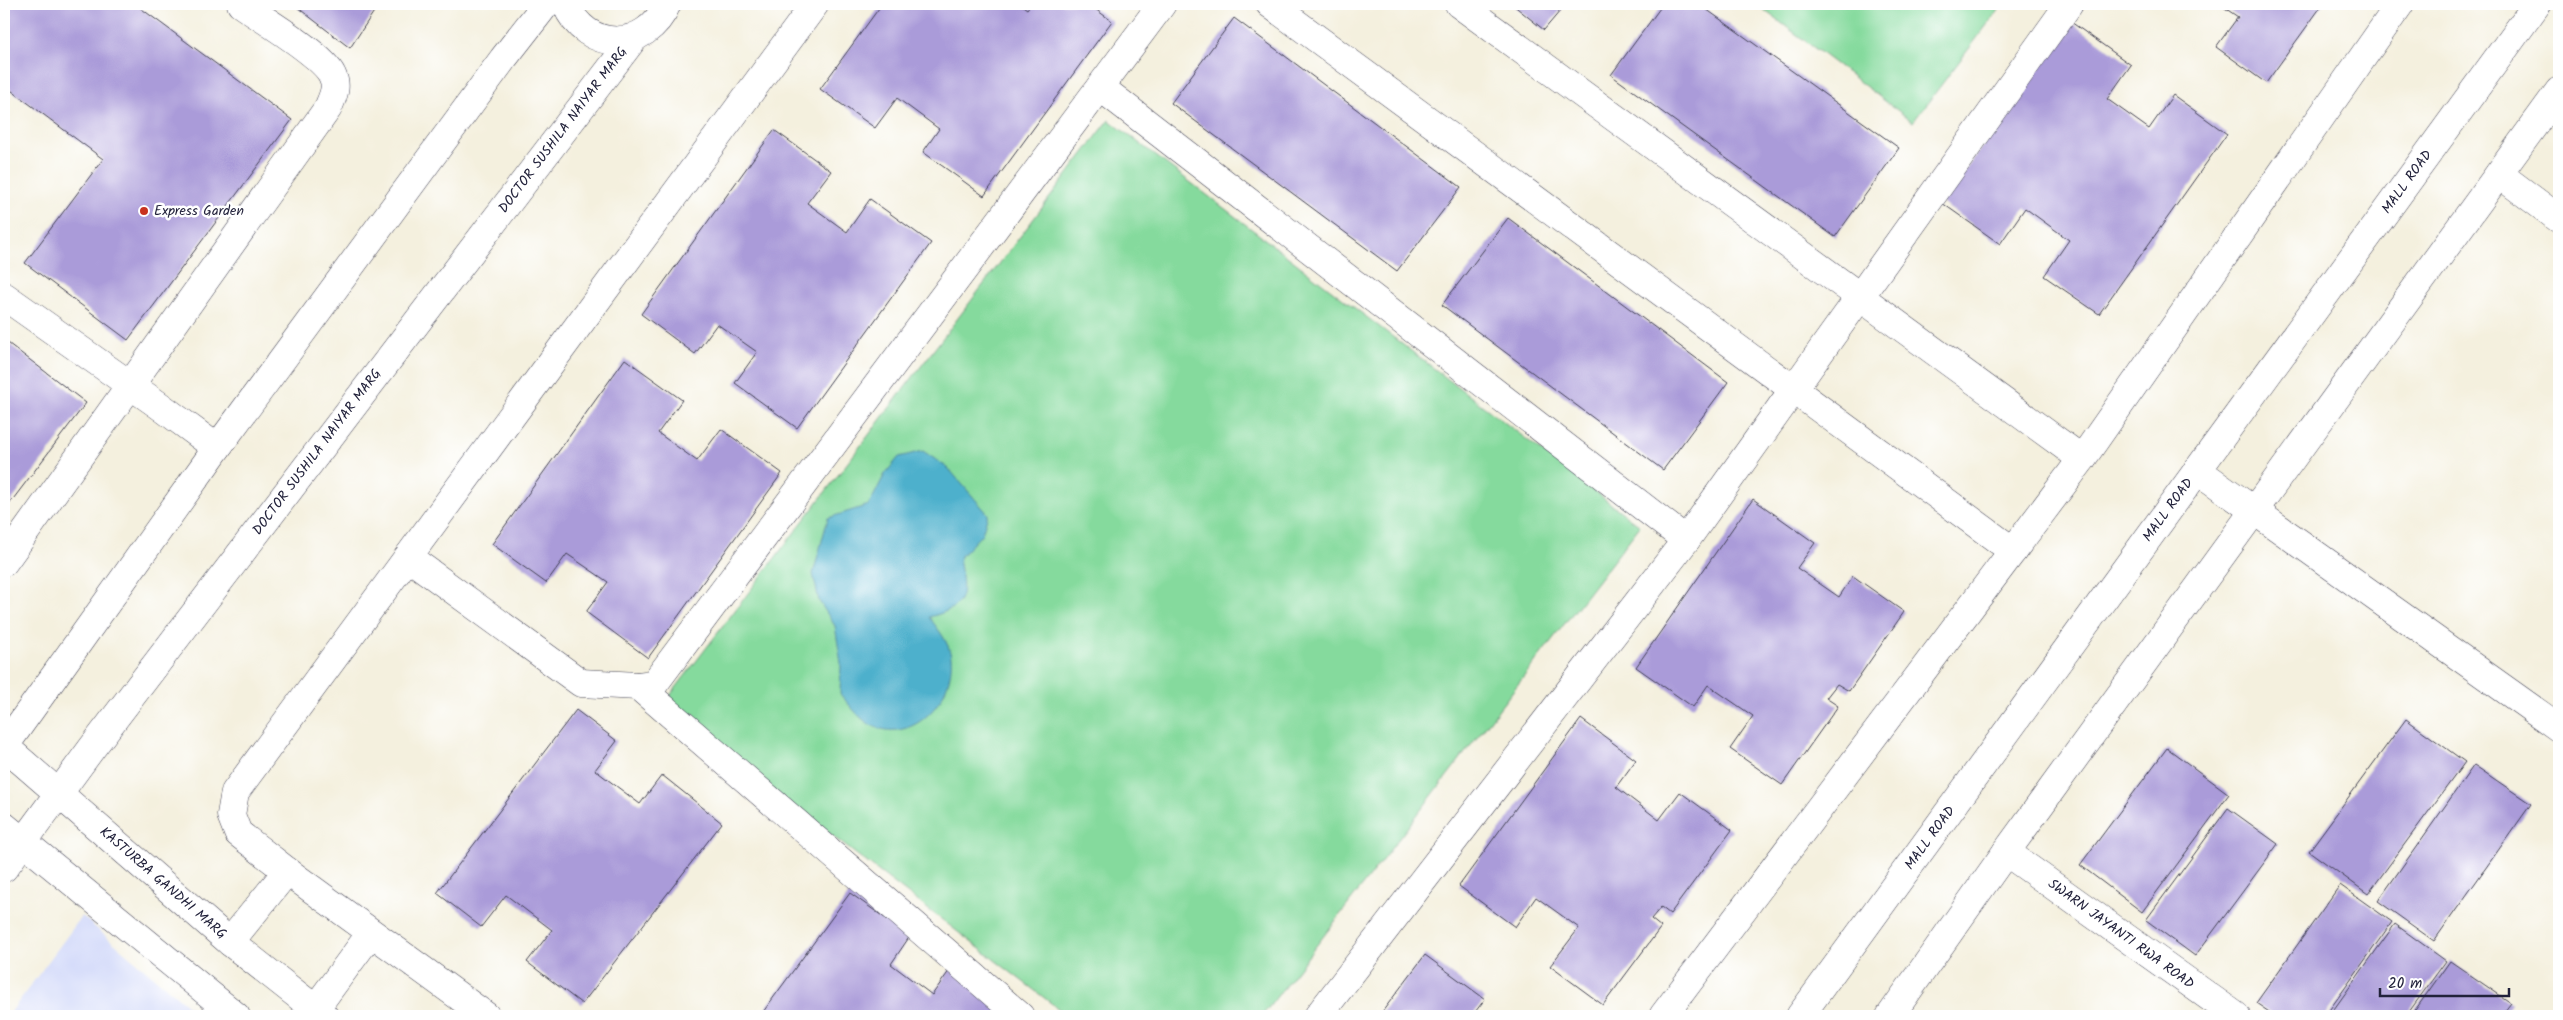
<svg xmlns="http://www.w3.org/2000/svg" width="2563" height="1020" viewBox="0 0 2563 1020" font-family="Kalam,sans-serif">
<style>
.built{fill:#d2d9f9}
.green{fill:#85da9d;stroke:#547e6c}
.water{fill:#4db0cc;stroke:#386984}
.building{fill:#aa9bd9}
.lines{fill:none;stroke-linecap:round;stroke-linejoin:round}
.minor-casing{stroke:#424153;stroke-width:29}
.tertiary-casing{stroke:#424153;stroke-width:29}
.minor{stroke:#fff;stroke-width:28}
.tertiary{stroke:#fff;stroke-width:28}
.poi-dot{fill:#c8321e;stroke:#fff;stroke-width:2}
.labels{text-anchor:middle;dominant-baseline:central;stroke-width:5;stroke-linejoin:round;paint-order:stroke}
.street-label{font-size:14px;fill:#22223b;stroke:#fff}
.poi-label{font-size:14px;fill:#22223b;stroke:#fff;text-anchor:start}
</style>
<rect width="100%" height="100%" fill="#fff"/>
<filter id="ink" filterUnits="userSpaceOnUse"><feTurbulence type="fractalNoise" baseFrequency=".02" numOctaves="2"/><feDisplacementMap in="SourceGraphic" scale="10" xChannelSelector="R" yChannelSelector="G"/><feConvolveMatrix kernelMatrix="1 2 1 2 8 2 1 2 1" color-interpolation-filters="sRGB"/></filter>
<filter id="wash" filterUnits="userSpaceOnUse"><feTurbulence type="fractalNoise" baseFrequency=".0096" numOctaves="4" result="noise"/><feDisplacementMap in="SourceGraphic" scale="20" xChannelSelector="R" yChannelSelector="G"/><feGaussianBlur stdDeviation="1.12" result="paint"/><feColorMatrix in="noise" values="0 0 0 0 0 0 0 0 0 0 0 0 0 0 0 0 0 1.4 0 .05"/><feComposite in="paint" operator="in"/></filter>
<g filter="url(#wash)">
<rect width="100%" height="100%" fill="#f4f0de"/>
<!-- built -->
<path class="built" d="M82 916 200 1016H8Z"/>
<!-- green -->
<g class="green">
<path d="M1756 4H2003L1913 122Z"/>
<path d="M1109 120 1640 526 1262 1016H1068L662 706Z"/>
</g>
<!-- water -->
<path class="water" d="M923 451 948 468 988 514 982 534 959 558C965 593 969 607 929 617 938 629 949 642 951 657 955 697 915 745 873 726 860 720 849 704 840 694L841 663 835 626 819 601 813 574 828 518 869 505 885 474 899 457Z"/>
<g id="blocks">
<!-- building -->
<g class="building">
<path d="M4 4H135L292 120 128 340 25 263 103 159 4 85Z"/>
<path d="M293 4H379L350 48Z"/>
<path d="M882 4H1020L1027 9 1031 4H1088L1112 21 984 196 923 152 939 129 897 98 875 128 820 89Z"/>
<path d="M1512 4H1566L1544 30Z"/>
<path d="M1663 4H1699L1899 148 1835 237 1611 75Z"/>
<path d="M2219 4H2323L2266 83 2216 47 2238 17Z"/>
<path d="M1234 18 1461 187 1397 271 1171 103Z"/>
<path d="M2071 22 2131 65 2107 99 2149 129 2173 95 2227 134 2099 314 2044 276 2069 240 2025 208 2000 244 1942 203Z"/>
<path d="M774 130 831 171 807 203 847 232 870 199 931 243 797 428 735 383 757 352 717 324 695 354 641 314Z"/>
<path d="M1508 218 1728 382 1663 470 1442 305Z"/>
<path d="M4 340 86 403 4 511Z"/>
<path d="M625 359 682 400 658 433 697 461 721 429 782 473 648 658 586 612 608 582 567 554 546 583 492 544Z"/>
<path d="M1753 499 1815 543 1797 568 1839 597 1853 576 1904 612 1849 691 1837 684 1826 698 1838 706 1782 785 1730 749 1753 716 1708 685 1693 707 1636 667Z"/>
<path d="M576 710 617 741 595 770 640 804 662 775 722 823 582 1004 527 962 552 930 506 895 481 927 437 893Z"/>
<path d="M1581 719 1636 760 1616 787 1659 820 1680 792 1732 830 1670 914 1661 907 1651 919 1661 927 1603 1005 1550 966 1579 928 1536 897 1515 927 1459 886Z"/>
<path d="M2406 719 2465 762 2368 894 2309 851Z"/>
<path d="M2167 748 2229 794 2142 912 2080 865Z"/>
<path d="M2474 765 2531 804 2434 941 2378 901Z"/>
<path d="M2228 808 2278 844 2195 956 2146 920Z"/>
<path d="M2340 885 2392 922 2325 1016H2275L2256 1003Z"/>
<path d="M850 893 910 936 891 964 932 995 952 967 1004 1005 996 1016H760Z"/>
<path d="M2395 924 2446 961 2406 1016H2329Z"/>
<path d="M1425 955 1485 999 1472 1016H1379Z"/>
<path d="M2450 961 2511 1003 2501 1016H2411Z"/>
</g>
</g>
</g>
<g filter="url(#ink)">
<use href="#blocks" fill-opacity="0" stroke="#424153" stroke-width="1"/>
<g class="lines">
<!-- minor casing -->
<g class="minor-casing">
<g id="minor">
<path d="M1270 4 2013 551"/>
<path d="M1459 4 2082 459"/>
<path d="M1100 87 1686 540"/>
<path d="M2499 174 2559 219"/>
<path d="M4 296 160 406 217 448"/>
<path d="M2197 470 2559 728"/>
<path d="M408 557 581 683 638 686 654 684 1162 4"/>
<path d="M4 562 328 108C333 96 338 87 332 75 322 54 262 19 241 4"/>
<path d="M638 686 1020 1016"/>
<path d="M4 746 230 942 324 1016"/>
<path d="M4 826 236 1016"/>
<path d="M2006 852 2236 1016"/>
<path d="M230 942 287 871"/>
<path d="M315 1009 371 933"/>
<path d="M486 1016 287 871 238 833 231 815 235 792 815 4"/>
<path d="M1318 1016 1686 540 2069 4"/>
<path d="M1663 1016 2082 459 2400 4"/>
</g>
</g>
<!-- tertiary casing -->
<g class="tertiary-casing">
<g id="tertiary">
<path d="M566 4C586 53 646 52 667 4"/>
<path d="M4 747 217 448 503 59 546 4"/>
<path d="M4 868 92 748 634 38"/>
<path d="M1800 1016 2537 4"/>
<path d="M1890 1016 2006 852 2559 91"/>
</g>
</g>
<!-- minor -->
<use href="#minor" class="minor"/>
<!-- tertiary -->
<use href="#tertiary" class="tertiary"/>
</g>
</g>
<!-- markers -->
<circle class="poi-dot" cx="144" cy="211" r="5"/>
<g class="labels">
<!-- street labels -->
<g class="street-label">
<text transform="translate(563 130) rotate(-53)">DOCTOR SUSHILA NAIYAR MARG</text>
<text transform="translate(2407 182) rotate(-54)">MALL ROAD</text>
<text transform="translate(317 452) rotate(-53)">DOCTOR SUSHILA NAIYAR MARG</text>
<text transform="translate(2168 510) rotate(-54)">MALL ROAD</text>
<text transform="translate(1930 838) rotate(-54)">MALL ROAD</text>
<text transform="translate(163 883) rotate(41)">KASTURBA GANDHI MARG</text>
<text transform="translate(2121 934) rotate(36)">SWARN JAYANTI RWA ROAD</text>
</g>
<!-- poi labels -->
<g class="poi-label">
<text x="154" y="211">Express Garden</text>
</g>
</g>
<!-- margin -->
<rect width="2563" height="1020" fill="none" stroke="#fff" stroke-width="20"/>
<!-- scale -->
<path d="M2380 988v8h129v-8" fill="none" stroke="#22223b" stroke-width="2.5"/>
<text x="2388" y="988" font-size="15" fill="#22223b" stroke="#ffffff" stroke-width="4" paint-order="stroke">20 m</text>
</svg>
